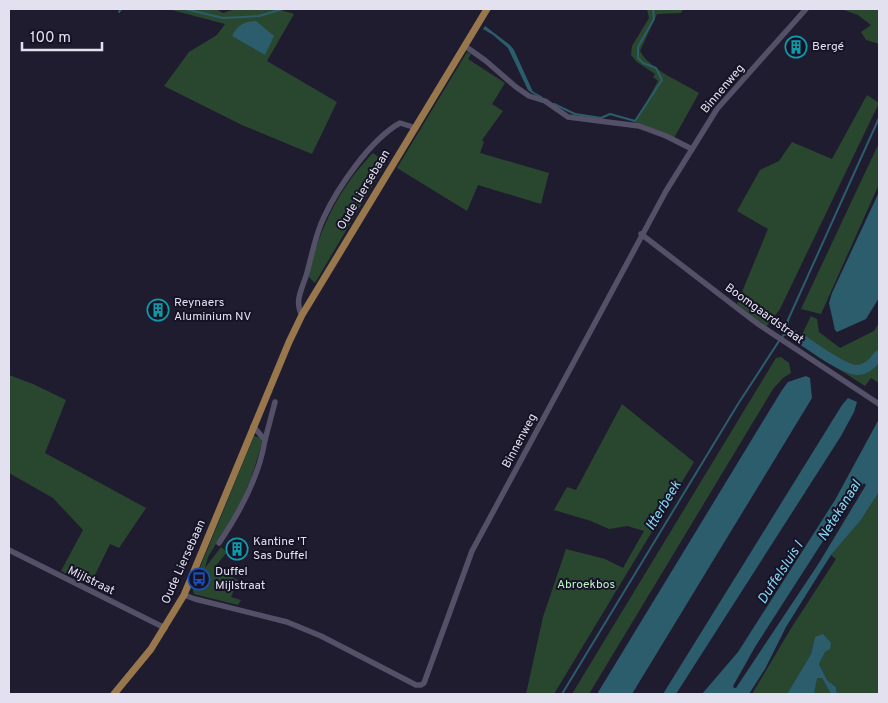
<svg xmlns="http://www.w3.org/2000/svg" width="888" height="703" viewBox="0 0 888 703" font-family="Overpass,sans-serif">
<style>
.green{fill:#29472e}
.water{fill:#2b5d6c;fill-rule:evenodd}
.lines{fill:none;stroke-linecap:round;stroke-linejoin:round}
.stream{stroke:#2b5d6c;stroke-width:2}
.river{stroke:#2b5d6c;stroke-width:10}
.minor{stroke:#535067;stroke-width:5.5}
.major{stroke:#97774b;stroke-width:7}
.labels{text-anchor:middle;dominant-baseline:central;stroke-width:4;stroke-linejoin:round;paint-order:stroke}
.poi-label{font-size:12px;fill:#e3e1ef;stroke:#161326;text-anchor:start}
.street-label{font-size:12px;fill:#e3e1ef;stroke:#161326}
.park-label{font-size:12px;fill:#bcf4c3;stroke:#161326}
.water-label{font-size:14px;font-style:italic;fill:#87d9f4;stroke:#161326}
</style>
<rect width="100%" height="100%" fill="#201c30"/>
<!-- green -->
<g class="green">
<path d="M168 9H216L223 13C245 5 272 7 294 14L267 61 337 102 312 154 242 125 164 86 189 52 217 35 225 24Z"/>
<path d="M647 9H683L681 13 657 14 640 51C649 69 681 82 699 93L674 138 635 123 658 81 653 77 655 74 637 62 631 55 632 46 649 18Z"/>
<path d="M841 9H879V44L866 40 861 32 871 25 858 15Z"/>
<path d="M467 52 471 54 468 59 505 83 492 104 503 111 482 140 484 142 480 153 549 173 541 204 478 185 467 211 397 168Z"/>
<path d="M867 95 879 103 780 309 766 327 737 304 768 229 737 211 760 170 779 161 792 142 832 159Z"/>
<path d="M879 143V184L821 314 801 309Z"/>
<path d="M373 153 386 163 315 283 308 276C320 228 338 189 373 153Z"/>
<path d="M811 316 817 319 819 332 840 348 874 331 879 323V383L871 378 865 386 798 343Z"/>
<path d="M781 357 789 363 791 373 783 378 773 389 589 694H572L776 358Z"/>
<path d="M9 375 33 384 66 400 45 453 146 508 119 548 110 544 90 585 61 571 83 530 53 498 9 473Z"/>
<path d="M622 404 694 462 554 694H526L543 617 566 549 605 559 623 568 644 531 627 526 609 529 591 521 554 510 567 487 576 490Z"/>
<path d="M254 436 261 438 262 443 251 479 238 508 208 557 205 568 221 547 227 552 214 568 238 580 231 597 241 600 238 605 194 594 192 587Z"/>
<path d="M879 492V694H837L836 687 827 680 819 664 825 652 815 637 811 654 787 694H752L790 630 836 559 831 555 861 520Z"/>
<path d="M816 678H822L831 694H814Z"/>
</g>
<!-- water -->
<g class="water">
<path d="M256 21 274 36 265 55 232 36C238 24 244 22 256 21Z"/>
<path d="M485 26 510 45 514 50 533 92 532 93 528 90 508 48 493 35 483 29Z"/>
<path d="M879 192V298L866 319 837 332 835 330 829 303 832 293Z"/>
<path d="M806 376 810 378 812 398 632 694H597L782 390 788 382Z"/>
<path d="M848 398 857 402 854 412 841 436 676 694H663L842 405Z"/>
<path d="M879 419V492L861 520 831 555 824 566 786 627 765 669 749 694H702L738 652 835 500ZM864 483 866 485 819 563 736 688H734L733 686 755 647 832 527Z"/>
<path d="M823 634 831 643 830 649 825 652 819 664 827 680 836 687 837 694H831L822 678H817L814 694H787L811 654 815 637Z"/>
</g>
<g class="lines">
<!-- stream -->
<g class="stream">
<path d="M185 9 223 18 259 16 283 9"/>
<path d="M119 12 121 9"/>
<path d="M532 92 541 97"/>
<path d="M554 104 575 114 601 118 610 114 635 121 662 80 656 68 643 63 638 58V47L654 19 653 9"/>
<path d="M782 337 787 331 788 320 879 118"/>
<path d="M562 694 738 404 779 341"/>
</g>
<!-- river -->
<g class="river">
<path d="M787 331 792 334"/>
<path d="M801 339C813 347 844 370 857 370 867 370 874 362 879 355"/>
</g>
<!-- minor -->
<g class="minor">
<path d="M465 46 486 61 516 87 529 96 545 101 568 117 639 126 666 136 692 149"/>
<path d="M641 234 758 324 879 404"/>
<path d="M302 315C294 302 302 289 306 276 312 256 315 235 324 217 338 187 371 139 400 123L416 128"/>
<path d="M265 440 275 402"/>
<path d="M219 543C240 512 259 477 265 440L253 426"/>
<path d="M9 550 165 628"/>
<path d="M184 595 195 599 287 622 321 636 416 685H421L424 683 472 551 666 191 717 109 806 9"/>
</g>
<!-- major -->
<path class="major" d="M114 694 151 649 184 595 289 342 302 315 487 9"/>
</g>
<!-- icons -->
<defs>
<g id="building-ring" transform="scale(1.125)"><circle r="9.5" fill="#161326" stroke="#0f9aa8" stroke-width="1.5"/><path d="M-4-6H4V6H1V3H-1V6H-4ZM-2.5-4.3h1.7v1.8h-1.7ZM.8-4.3h1.7v1.8H.8ZM-2.5-1h1.7V.8h-1.7ZM.8-1h1.7V.8H.8Z" fill="#0f9aa8"/></g>
<g id="bus-ring" transform="scale(1.125)"><circle r="9.5" fill="#161326" stroke="#1a4fb4" stroke-width="1.5"/><path d="M-5-6H5V4H4V6H2V4H-2V6H-4V4H-5ZM-3.5-4V0h7V-4ZM-3.5 1.2v1.5H-2V1.2ZM2 1.2v1.5H3.5V1.2Z" fill="#1a4fb4"/></g>
</defs>
<g fill-rule="evenodd">
<use href="#building-ring" x="796" y="47"/>
<use href="#building-ring" x="158" y="310"/>
<use href="#building-ring" x="237" y="549"/>
<use href="#bus-ring" x="199" y="579"/>
</g>
<g class="labels">
<!-- poi labels -->
<g class="poi-label">
<text x="812" y="47">Bergé</text>
<text x="174" y="303">Reynaers<tspan x="174" dy="14">Aluminium NV</tspan></text>
<text x="253" y="542">Kantine 'T<tspan x="253" dy="14">Sas Duffel</tspan></text>
<text x="215" y="572">Duffel<tspan x="215" dy="14">Mijlstraat</tspan></text>
</g>
<!-- street labels -->
<g class="street-label">
<text transform="translate(723 89) rotate(-50)">Binnenweg</text>
<text transform="translate(364 190) rotate(-59)">Oude Liersebaan</text>
<text transform="translate(764 314) rotate(36)">Boomgaardstraat</text>
<text transform="translate(520 441) rotate(-62)">Binnenweg</text>
<text transform="translate(184 562) rotate(-66)">Oude Liersebaan</text>
<text transform="translate(91 581) rotate(26)">Mijlstraat</text>
</g>
<!-- park labels -->
<g class="park-label">
<text x="586" y="585">Abroekbos</text>
</g>
<!-- water labels -->
<g class="water-label">
<text transform="translate(664 506) rotate(-59)">Itterbeek</text>
<text transform="translate(840 511) rotate(-58)">Netekanaal</text>
<text transform="translate(781 573) rotate(-57)">Duffelsluis I</text>
</g>
</g>
<!-- border -->
<rect width="888" height="703" fill="none" stroke="#e3e1ef" stroke-width="20"/>
<!-- scale -->
<path d="M22 42v8h80v-8" fill="none" stroke="#e3e1ef" stroke-width="2.5"/>
<text x="30" y="42" font-size="15" fill="#e3e1ef" stroke="#161326" stroke-width="4" paint-order="stroke">100 m</text>
</svg>
